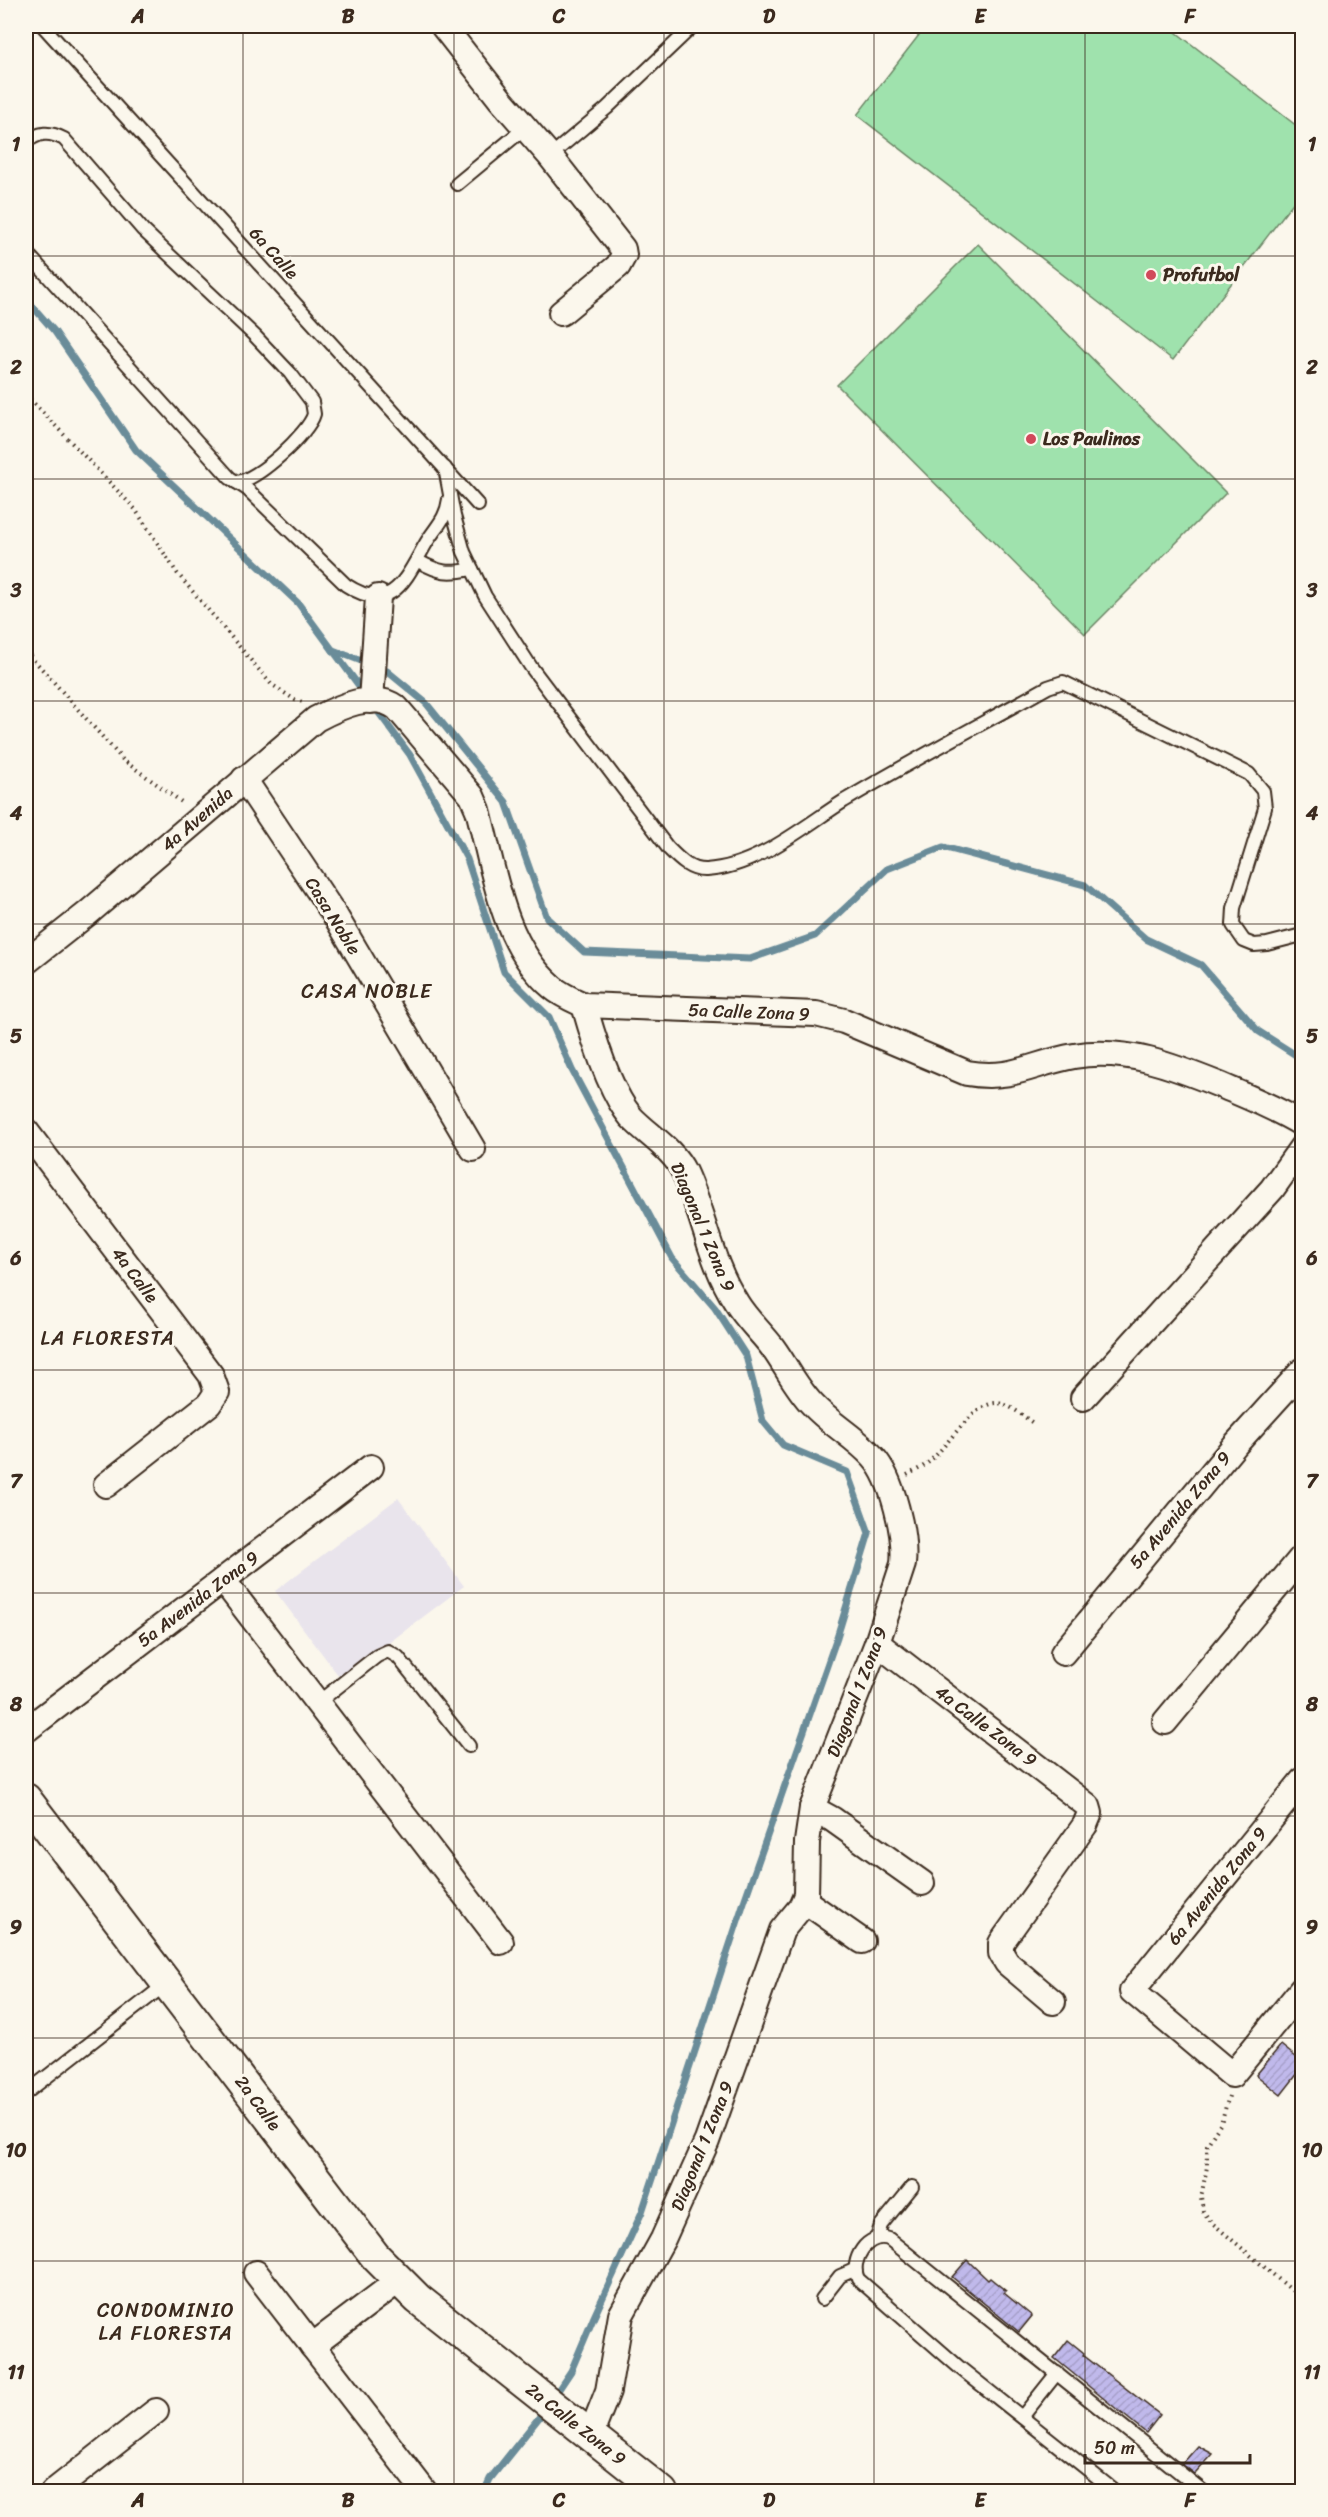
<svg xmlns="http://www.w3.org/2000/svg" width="1328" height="2517" viewBox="0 0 1328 2517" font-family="Sriracha,sans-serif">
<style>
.built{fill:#e9e4ec}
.pitch{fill:#9fe2ad;stroke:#6d8666;stroke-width:1.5}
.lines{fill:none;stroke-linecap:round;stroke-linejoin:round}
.stream{stroke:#6a8c99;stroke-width:7}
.building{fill:url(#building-hatch);stroke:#3b2a1e;stroke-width:1.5}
.service-casing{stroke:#3b2a1e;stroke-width:16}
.minor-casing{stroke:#3b2a1e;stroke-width:28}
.tertiary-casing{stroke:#3b2a1e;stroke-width:34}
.path{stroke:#3b2a1e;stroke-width:4;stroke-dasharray:1.5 4.5;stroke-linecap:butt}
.service{stroke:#fbf7ec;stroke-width:12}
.minor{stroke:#fbf7ec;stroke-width:24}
.tertiary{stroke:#fbf7ec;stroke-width:30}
.grid{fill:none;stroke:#3b2a1e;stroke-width:1.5;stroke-opacity:0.55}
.poi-dot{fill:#d1495b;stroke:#fbf7ec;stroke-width:2}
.labels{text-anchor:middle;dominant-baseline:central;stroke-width:6;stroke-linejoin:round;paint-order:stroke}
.street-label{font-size:18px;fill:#3b2a1e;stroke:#fbf7ec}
.poi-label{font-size:18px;font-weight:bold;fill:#3b2a1e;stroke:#fbf7ec;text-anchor:start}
.neighbourhood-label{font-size:20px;letter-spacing:1.5px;fill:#3b2a1e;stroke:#fbf7ec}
.neatline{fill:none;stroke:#3b2a1e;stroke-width:2}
.grid-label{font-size:20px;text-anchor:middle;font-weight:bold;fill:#3b2a1e}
</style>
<defs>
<pattern id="building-hatch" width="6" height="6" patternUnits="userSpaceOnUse" patternTransform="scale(1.5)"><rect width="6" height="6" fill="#c0b9eb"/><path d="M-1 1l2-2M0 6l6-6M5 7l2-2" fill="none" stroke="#a69fc9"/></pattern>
</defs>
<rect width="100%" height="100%" fill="#fbf7ec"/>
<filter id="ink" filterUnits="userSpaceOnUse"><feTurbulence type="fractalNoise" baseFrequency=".0167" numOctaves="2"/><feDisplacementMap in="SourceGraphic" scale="12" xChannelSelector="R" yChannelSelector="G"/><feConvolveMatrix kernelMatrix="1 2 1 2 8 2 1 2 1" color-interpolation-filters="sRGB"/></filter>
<g filter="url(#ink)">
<!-- built -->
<path class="built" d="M398 1498 464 1586 341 1679 275 1591Z"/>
<!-- pitch -->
<g class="pitch">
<path d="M926 26H1168L1302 130V191L1173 360 857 115Z"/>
<path d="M978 244 1226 493 1085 634 837 385Z"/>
</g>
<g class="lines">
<!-- stream -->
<g class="stream">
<path d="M26 299 55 332 136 450 298 603 365 694"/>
<path d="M333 650 387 671 426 703 506 802 547 918 584 952 750 959 815 936 887 869 943 847 1085 885 1146 939 1201 965 1258 1031 1302 1059"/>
<path d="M373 705 410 755 467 859 504 972 549 1017 572 1070 672 1258 715 1308 746 1356 763 1421 783 1445 847 1472 869 1533 837 1637 745 1899 642 2212 593 2319 571 2371 553 2398"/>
<path d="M484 2492 490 2479 545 2410"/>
</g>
</g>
<!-- building -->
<g class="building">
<path d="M1281 2045 1302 2062V2068L1281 2095 1256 2075Z"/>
<path d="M967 2260 988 2280 990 2278 1006 2291 1004 2293 1032 2316 1019 2332 952 2277Z"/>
<path d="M1068 2340 1084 2353 1083 2355 1160 2415 1146 2433 1054 2358Z"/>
<path d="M1198 2446 1213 2454 1195 2474 1182 2464Z"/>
</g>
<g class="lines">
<!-- service casing -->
<g class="service-casing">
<g id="service">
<path d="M43 26 478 505"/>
<path d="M26 142C39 132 49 131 64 139L143 230 255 336 290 373 312 402 314 414C309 433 256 482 236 482"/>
<path d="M550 156 607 108 693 26"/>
<path d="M457 184 526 127"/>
<path d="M26 252 230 478 247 489 346 585C392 615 405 580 425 545 435 527 446 521 449 499"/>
<path d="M445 468 454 516 464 552 485 596 531 667 668 848C679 859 690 871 706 870 757 867 803 827 844 801 911 761 980 725 1048 687L1063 682 1249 774 1263 791 1265 808 1234 908 1233 925 1244 941 1254 945 1267 944 1302 935"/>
<path d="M418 561C440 573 448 574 472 569"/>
<path d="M316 1704 377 1656 388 1651 398 1657 469 1746"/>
<path d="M26 2093 166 1984"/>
<path d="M877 2238 881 2225 912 2187"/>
<path d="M822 2299 840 2276 854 2270"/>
<path d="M1022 2417 1057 2373"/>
<path d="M1116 2492 960 2368 858 2279C849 2260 868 2232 889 2239L1204 2492"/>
</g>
</g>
<!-- minor casing -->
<g class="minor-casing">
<g id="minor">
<path d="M443 26 501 100 550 156 623 249 624 255 618 266 561 313"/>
<path d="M371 701 378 597"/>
<path d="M244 779 336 917 473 1149"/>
<path d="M26 962 88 913 316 719C339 707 374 690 397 708L472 796 478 810C494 870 502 944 552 987 561 995 573 1000 584 1005L816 1014 844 1021 967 1073C1012 1081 1033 1063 1074 1056 1125 1047 1173 1066 1220 1085 1248 1097 1276 1108 1302 1124"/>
<path d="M584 1005C593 1037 610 1092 631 1117 648 1135 673 1149 684 1172 704 1215 710 1262 736 1302 746 1319 761 1332 773 1348 786 1366 796 1387 812 1404 830 1424 855 1437 873 1457 893 1479 906 1536 903 1564L877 1643 812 1808 807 1842 806 1895 801 1907 782 1930 707 2141 663 2239 621 2315 608 2391 591 2434"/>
<path d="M26 1131 211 1375 217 1392 209 1404 106 1485"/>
<path d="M1083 1398 1272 1189 1302 1147"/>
<path d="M223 1580 501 1942"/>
<path d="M877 1643 1088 1806 1090 1813 1085 1825 1001 1943V1953L1007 1963 1053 2002"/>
<path d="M1063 1653 1235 1445 1302 1371"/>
<path d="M1165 1722 1302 1557"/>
<path d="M26 1730 371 1467"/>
<path d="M1302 1781 1132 1991 1232 2075 1302 1989"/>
<path d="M812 1808 832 1819 922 1883"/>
<path d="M805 1901 862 1941"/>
<path d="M256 2273 425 2492"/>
<path d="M312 2346 398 2281"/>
<path d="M53 2492 156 2411"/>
</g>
</g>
<!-- tertiary casing -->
<g class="tertiary-casing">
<path id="tertiary" d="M26 1799 375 2256 418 2299 662 2492"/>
</g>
<!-- path -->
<g class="path">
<path d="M26 395 135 509 177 573 271 684 295 700 303 702"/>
<path d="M26 651 123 760 183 803"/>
<path d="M907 1475C917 1470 927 1465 934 1457 949 1443 975 1402 997 1403 1010 1404 1023 1416 1033 1423"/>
<path d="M1229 2096 1221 2123 1207 2145V2167L1201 2197 1203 2211 1211 2222 1302 2299"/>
</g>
<!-- service -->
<use href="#service" class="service"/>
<!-- minor -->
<use href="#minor" class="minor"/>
<!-- tertiary -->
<use href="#tertiary" class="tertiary"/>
</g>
</g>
<!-- grid -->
<path class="grid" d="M243 26V2492M454 26V2492M664 26V2492M874 26V2492M1085 26V2492M26 256H1302M26 479H1302M26 701H1302M26 924H1302M26 1147H1302M26 1370H1302M26 1593H1302M26 1816H1302M26 2038H1302M26 2261H1302"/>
<!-- markers -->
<g class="poi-dot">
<circle cx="1151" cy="275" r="6"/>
<circle cx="1031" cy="439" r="6"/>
</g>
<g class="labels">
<!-- street labels -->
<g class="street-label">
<text transform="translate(274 253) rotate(48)">6a Calle</text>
<text transform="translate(197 819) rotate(-41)">4a Avenida</text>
<text transform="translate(333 916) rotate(58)">Casa Noble</text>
<text transform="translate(749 1012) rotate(2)">5a Calle Zona 9</text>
<text transform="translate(703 1227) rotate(67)">Diagonal 1 Zona 9</text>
<text transform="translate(135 1275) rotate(53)">4a Calle</text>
<text transform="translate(1180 1510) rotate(-50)">5a Avenida Zona 9</text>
<text transform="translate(198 1599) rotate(-37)">5a Avenida Zona 9</text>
<text transform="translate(857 1692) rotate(-69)">Diagonal 1 Zona 9</text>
<text transform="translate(986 1726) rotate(37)">4a Calle Zona 9</text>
<text transform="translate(1217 1886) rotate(-51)">6a Avenida Zona 9</text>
<text transform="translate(258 2103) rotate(53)">2a Calle</text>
<text transform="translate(702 2146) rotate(-68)">Diagonal 1 Zona 9</text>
<text transform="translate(576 2424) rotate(38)">2a Calle Zona 9</text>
</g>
<!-- poi labels -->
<g class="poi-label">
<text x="1163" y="275">Profutbol</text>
<text x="1043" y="439">Los Paulinos</text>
</g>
<!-- neighbourhood labels -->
<g class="neighbourhood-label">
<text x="367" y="991">CASA NOBLE</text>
<text x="108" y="1338">LA FLORESTA</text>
<text x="166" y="2310">CONDOMINIO<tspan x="166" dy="23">LA FLORESTA</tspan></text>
</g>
</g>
<!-- margin -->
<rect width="1328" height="2517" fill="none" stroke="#fbf7ec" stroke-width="66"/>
<!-- scale -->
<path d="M1085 2454v9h165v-9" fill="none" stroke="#3b2a1e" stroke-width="3"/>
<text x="1094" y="2454" font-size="18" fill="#3b2a1e" stroke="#fbf7ec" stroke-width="4.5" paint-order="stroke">50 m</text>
<rect x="33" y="33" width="1262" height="2451" class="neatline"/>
<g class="grid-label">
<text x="138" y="23">A</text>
<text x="348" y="23">B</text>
<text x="559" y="23">C</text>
<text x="769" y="23">D</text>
<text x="980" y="23">E</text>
<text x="1190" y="23">F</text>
<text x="16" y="151">1</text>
<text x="1312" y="151">1</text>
<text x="16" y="374">2</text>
<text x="1312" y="374">2</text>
<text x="16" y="597">3</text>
<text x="1312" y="597">3</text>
<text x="16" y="820">4</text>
<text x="1312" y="820">4</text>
<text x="16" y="1043">5</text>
<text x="1312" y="1043">5</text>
<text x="16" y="1265">6</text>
<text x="1312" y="1265">6</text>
<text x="16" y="1488">7</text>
<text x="1312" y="1488">7</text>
<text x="16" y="1711">8</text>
<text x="1312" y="1711">8</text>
<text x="16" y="1934">9</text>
<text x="1312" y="1934">9</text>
<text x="16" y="2157">10</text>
<text x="1312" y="2157">10</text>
<text x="16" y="2379">11</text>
<text x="1312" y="2379">11</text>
<text x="138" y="2507">A</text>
<text x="348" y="2507">B</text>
<text x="559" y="2507">C</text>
<text x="769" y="2507">D</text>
<text x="980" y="2507">E</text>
<text x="1190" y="2507">F</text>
</g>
</svg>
